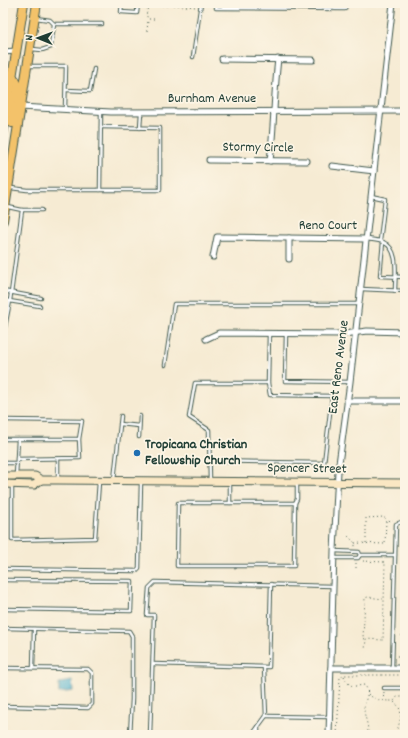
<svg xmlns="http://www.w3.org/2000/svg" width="408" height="738" viewBox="0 0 408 738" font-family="Dekko,sans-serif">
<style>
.water{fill:#4fb0cd;stroke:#377680}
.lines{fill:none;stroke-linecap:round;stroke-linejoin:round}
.lane-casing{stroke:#3f574c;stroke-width:4.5}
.street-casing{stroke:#3f574c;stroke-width:7}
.secondary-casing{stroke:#3f574c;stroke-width:9}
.primary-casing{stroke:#3f574c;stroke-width:10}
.path{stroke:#3f574c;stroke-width:1;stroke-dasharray:1 3;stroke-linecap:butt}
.lane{stroke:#fff;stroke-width:2.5}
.street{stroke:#fff;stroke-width:5}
.secondary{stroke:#fae7c3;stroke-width:7}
.primary{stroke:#f3c26a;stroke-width:8}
.poi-dot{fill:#1f6fb2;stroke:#fcf5e5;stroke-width:1.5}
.labels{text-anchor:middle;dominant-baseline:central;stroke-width:3.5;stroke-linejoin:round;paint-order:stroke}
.street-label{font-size:14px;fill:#1f3d34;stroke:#fcf5e5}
.poi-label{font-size:14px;font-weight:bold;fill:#1f3d34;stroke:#fcf5e5;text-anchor:start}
</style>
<rect width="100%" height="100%" fill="#fcf5e5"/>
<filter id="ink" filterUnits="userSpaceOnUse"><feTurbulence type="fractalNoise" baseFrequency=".025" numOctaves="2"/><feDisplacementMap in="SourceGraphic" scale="8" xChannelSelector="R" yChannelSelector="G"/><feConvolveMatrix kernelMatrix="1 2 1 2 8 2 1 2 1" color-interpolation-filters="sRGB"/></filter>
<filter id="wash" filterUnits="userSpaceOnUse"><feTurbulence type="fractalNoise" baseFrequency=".012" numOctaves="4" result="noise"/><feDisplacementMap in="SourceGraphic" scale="16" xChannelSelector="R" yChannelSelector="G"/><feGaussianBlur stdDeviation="0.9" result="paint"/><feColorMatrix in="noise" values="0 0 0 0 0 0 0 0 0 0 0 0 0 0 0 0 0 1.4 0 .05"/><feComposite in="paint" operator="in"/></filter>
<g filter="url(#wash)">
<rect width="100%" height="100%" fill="#f6ebd3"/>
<!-- water -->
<path class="water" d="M72 681 73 691 59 693V683Z"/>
</g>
<g filter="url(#ink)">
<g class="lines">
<!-- lane casing -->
<g class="lane-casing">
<g id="lane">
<path d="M122 3 121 12 137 13 138 3"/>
<path d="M217 3 216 8 345 9 346 3"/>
<path d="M54 24H102"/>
<path d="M32 49 42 50 51 47 54 24 50 20 36 18"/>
<path d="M193 57 201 3"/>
<path d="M28 66H66L65 109"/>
<path d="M66 90 90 91 94 69"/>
<path d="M140 128 141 112"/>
<path d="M11 188 27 190H160V128L101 127"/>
<path d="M100 190 101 112"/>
<path d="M371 196 385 199 380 241"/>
<path d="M22 210H42"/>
<path d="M367 239C372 240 378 240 383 242 400 249 395 275 395 291"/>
<path d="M383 242 380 276 405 277"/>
<path d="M361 289 405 291"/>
<path d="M3 291 41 298"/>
<path d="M3 300 40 306"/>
<path d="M286 334 285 381 350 382"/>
<path d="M3 337 10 301 22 210 8 207"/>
<path d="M165 365 174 304H358"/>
<path d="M268 383 269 334"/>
<path d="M3 420 82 421 79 439 80 458 17 459"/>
<path d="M120 424 139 426"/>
<path d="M139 437 140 416"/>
<path d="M3 439H79"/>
<path d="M210 461 324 463 332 396 270 395 268 383H195L189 417 209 430 210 481"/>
<path d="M3 463H17"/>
<path d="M16 476 18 439"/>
<path d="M58 480V459"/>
<path d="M114 480 121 416"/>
<path d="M12 485V540L95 538 99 482"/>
<path d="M178 503H295L294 566H177Z"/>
<path d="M230 503V482"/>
<path d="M295 503 297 499V484"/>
<path d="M334 551 359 552 360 555H395"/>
<path d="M335 558H358L360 555"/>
<path d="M3 569 136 571 139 568 141 482"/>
<path d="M3 580 132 581 131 611 3 609"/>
<path d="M3 628 129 631 132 636V699L130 735"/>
<path d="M153 664 269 667 271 584"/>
<path d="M3 668 88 669 92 673V704L88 708 3 706"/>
<path d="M33 668 34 629"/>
<path d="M392 668 396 524 404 521 405 519"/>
<path d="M384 688H405"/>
<path d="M266 716 329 717"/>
<path d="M150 735 154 615H147L149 588 155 582 333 586"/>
<path d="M252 735 266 716 264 667"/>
<path d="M258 735V727"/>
</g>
</g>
<!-- street casing -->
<g class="street-casing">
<g id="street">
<path d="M3 52 16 51"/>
<path d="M222 59 313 60"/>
<path d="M20 107 111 112 405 111"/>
<path d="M209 160 307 161"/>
<path d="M270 161C274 127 274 93 278 59"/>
<path d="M332 166 374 171"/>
<path d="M213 257 217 237 366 239"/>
<path d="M289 259V238"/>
<path d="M206 339 219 333 344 334 367 331 405 332"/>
<path d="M347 401H405"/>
<path d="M331 668H405"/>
<path d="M329 735 334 551 338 471 350 382 393 3"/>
</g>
</g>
<!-- secondary casing -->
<g class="secondary-casing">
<g id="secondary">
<path d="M3 476H35L41 480"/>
<path d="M3 484 34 485 41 480H58L405 483"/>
</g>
</g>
<!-- primary casing -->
<g class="primary-casing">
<g id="primary">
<path d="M12 76C14 78 17 82 18 85 19 93 11 102 20 107"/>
<path d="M8 102C15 107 14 115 12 123"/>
<path d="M3 134 24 3"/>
<path d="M3 221 37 3"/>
</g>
</g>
<!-- path -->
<g class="path">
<path d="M154 19H148L146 14 147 13 148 4 165 6 175 5 196 7"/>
<path d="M147 31 148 20"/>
<path d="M404 515 405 511"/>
<path d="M348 536 355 543V547"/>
<path d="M355 543 385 544 386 521 393 520"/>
<path d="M366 543V518L384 517 387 520"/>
<path d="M363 561 384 562 385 563 383 640 366 639 365 650"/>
<path d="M356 563V568"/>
<path d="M365 639 363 638 365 598 368 597 383 599"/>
<path d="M397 656H401L405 526"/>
<path d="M344 676C349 687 352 687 364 685 372 692 364 699 364 709 364 717 370 727 367 735"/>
<path d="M368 694C376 701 384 701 394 701L397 697H405"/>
<path d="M383 701 384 692"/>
<path d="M394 702C406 711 399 724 395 735"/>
<path d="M337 735 340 677 343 675H405"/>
<path d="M354 735 358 733 364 735"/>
</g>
<!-- lane -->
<use href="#lane" class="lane"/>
<!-- street -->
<use href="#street" class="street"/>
<!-- secondary -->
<use href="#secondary" class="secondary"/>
<!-- primary -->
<use href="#primary" class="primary"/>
</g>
</g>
<!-- markers -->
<circle class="poi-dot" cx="137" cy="453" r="4"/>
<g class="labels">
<!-- street labels -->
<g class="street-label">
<text x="212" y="99">Burnham Avenue</text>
<text transform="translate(258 148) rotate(1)">Stormy Circle</text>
<text x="328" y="226">Reno Court</text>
<text transform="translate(339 367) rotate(-83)">East Reno Avenue</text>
<text transform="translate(307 469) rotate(1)">Spencer Street</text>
</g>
<!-- poi labels -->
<g class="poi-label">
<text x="145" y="445">Tropicana Christian<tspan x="145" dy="16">Fellowship Church</tspan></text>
</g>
</g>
<!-- margin -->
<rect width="408" height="738" fill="none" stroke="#fcf5e5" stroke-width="16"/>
<!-- north arrow -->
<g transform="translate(38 38) rotate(271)" stroke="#fcf5e5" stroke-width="3" paint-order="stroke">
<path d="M0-3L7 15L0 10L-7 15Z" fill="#1f3d34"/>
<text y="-6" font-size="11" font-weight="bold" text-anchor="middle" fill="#1f3d34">N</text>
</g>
</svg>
